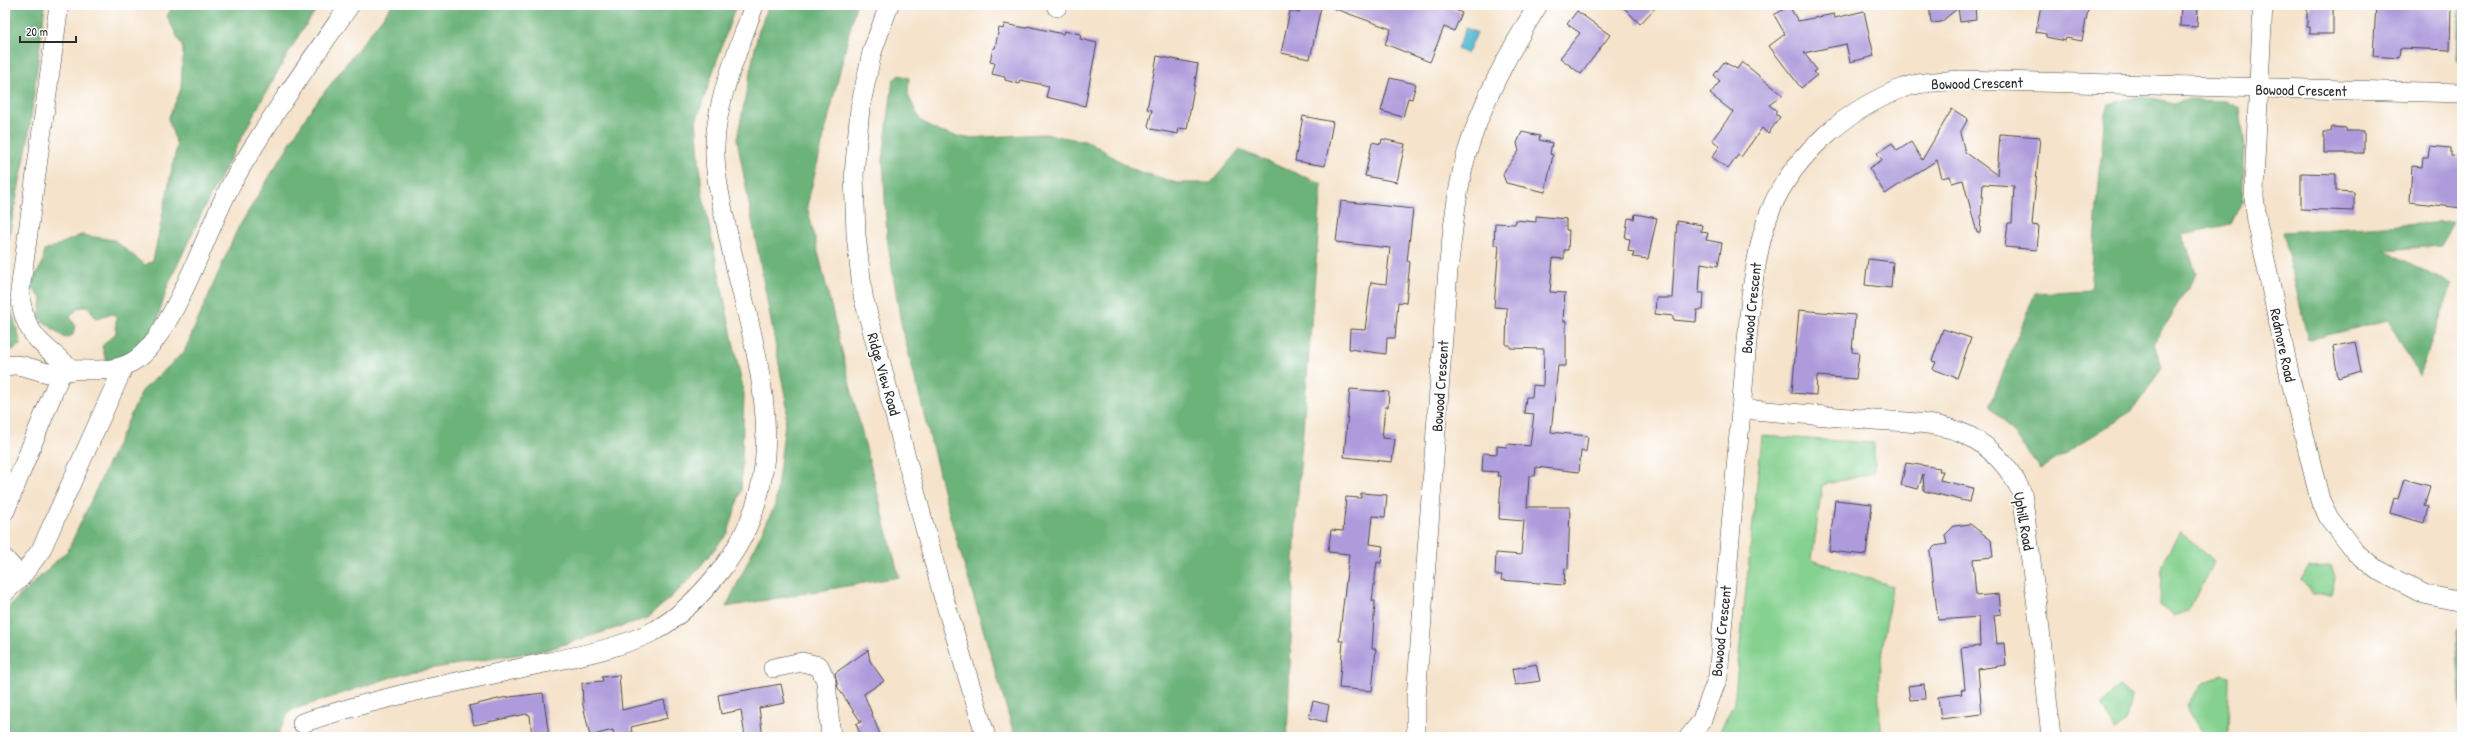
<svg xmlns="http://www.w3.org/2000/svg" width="2467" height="742" viewBox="0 0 2467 742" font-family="'Patrick Hand',sans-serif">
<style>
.green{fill:#85d18f;stroke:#587e5d}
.forest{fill:#6cb37a;stroke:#4c6f52}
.water{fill:#53bad1;stroke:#3f727e}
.building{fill:#ae9bdb}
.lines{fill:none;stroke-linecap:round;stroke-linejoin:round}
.minor-casing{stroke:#494743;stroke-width:20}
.minor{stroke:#fff;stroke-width:19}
.labels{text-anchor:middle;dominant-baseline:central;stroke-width:3.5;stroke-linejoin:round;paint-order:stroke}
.street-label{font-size:15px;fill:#2b2b2b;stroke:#fff}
</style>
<rect width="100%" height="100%" fill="#fff"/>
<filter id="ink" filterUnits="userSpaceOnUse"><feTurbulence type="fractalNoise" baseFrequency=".025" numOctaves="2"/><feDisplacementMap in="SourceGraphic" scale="8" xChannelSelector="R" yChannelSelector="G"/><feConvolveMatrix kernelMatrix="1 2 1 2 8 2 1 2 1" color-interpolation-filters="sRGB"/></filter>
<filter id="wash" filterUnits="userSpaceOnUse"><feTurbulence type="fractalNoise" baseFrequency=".012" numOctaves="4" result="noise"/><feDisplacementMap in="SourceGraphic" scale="16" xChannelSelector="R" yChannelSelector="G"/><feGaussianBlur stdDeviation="0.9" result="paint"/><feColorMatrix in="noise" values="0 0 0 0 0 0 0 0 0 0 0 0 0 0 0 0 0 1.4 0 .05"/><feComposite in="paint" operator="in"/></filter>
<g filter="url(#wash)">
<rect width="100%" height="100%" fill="#f5e3cb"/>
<!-- green -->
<g class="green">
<path d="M1762 436 1874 443V473L1822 485 1812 560 1892 586C1885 635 1872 688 1883 737H1717L1734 703Z"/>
<path d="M2181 532 2214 561 2188 611 2173 616 2160 605 2161 565Z"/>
<path d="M2331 566 2335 578 2331 594 2312 595 2301 578 2309 567Z"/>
<path d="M2221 674 2229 676 2228 737H2205L2186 706 2200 687Z"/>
<path d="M2119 686 2131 696 2126 721 2115 730 2102 704Z"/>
</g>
<!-- forest -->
<g class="forest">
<path d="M13 5H45L28 141 5 255V90Z"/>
<path d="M174 5H320L300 33 260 103 204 208 168 285 152 337 116 362 106 360 102 346 116 333V315L109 314 96 319 88 306 78 308 70 317 75 325 73 335 65 338 39 318 42 299 30 287C35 270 43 272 44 251L81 235 114 240 145 265 153 261 177 145 168 119 181 89 183 48 167 16Z"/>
<path d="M392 5H736L696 121 702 192 744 394 741 490 728 533 688 581 648 618 546 650 404 673 289 711 277 737H5V610L68 550 142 391 184 352 237 230 309 112Z"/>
<path d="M769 5H856L807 206 854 401 899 577 726 607 775 505 787 407 737 139 758 33Z"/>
<path d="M2459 5H2462V64L2457 60Z"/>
<path d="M900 75 909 78 908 95 920 120 939 132 967 138 1044 134 1090 142 1132 169 1177 183H1211L1239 150 1322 184 1296 519 1287 737H1015L950 517 901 323 887 238 883 159 893 80Z"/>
<path d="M2142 96 2174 103 2189 100 2225 101 2240 108 2245 147 2242 201 2231 224 2183 234 2196 274 2154 342 2162 368 2133 410 2041 469 1990 405 2035 293 2090 290 2104 124 2108 104Z"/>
<path d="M2453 222 2440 246 2384 250 2452 285 2419 375 2388 320 2308 340 2283 232Z"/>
<path d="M5 285 21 344 5 355Z"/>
<path d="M2462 630V729L2456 631Z"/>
</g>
<!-- water -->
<path class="water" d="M1466 28 1477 33 1467 54 1457 49Z"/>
<g id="blocks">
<!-- building -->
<g class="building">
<path d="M1301 5 1321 7 1310 59 1281 53 1290 11 1299 13Z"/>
<path d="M1330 5H1444L1462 13 1454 31 1444 27 1430 62 1385 44 1391 29 1330 7Z"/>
<path d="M1621 5H1658L1640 24Z"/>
<path d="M1929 5H1975L1976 20 1960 22 1958 8 1941 22 1931 23Z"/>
<path d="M2041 5H2089L2082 41 2066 38 2065 41 2046 37V34L2036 32Z"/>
<path d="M2181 5H2198L2197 27 2180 26Z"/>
<path d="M2310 5H2333V34H2310V27H2307V9H2310Z"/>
<path d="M2376 5H2451L2450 50 2400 48 2399 58 2373 56Z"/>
<path d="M1789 6 1798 21 1834 14 1835 18 1864 11 1874 56 1850 62 1846 44 1804 53 1817 70 1814 72 1817 75 1801 88 1769 46 1785 34 1774 15Z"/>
<path d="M1577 11 1610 35 1581 74 1560 58 1580 33 1567 24Z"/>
<path d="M1004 24 1026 28 1027 26 1063 34 1064 31 1081 34 1080 39 1097 43 1085 106 1046 97 1049 86 1020 80 1019 84 1005 80V77L992 74 995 63 990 62 993 48H995L999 28 1003 29Z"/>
<path d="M1157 56 1198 64 1187 129 1179 128 1178 134 1151 129 1148 126 1152 110 1147 109Z"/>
<path d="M1724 62 1737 69 1742 62 1783 95 1769 105 1777 111 1775 114 1780 117 1768 134 1762 128 1741 157 1738 155 1728 169 1712 157 1720 146 1712 140 1733 112 1710 94 1720 81 1714 75Z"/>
<path d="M1390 78 1416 84 1412 99 1408 98 1403 117 1381 111Z"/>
<path d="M1952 109 1968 119 1960 133 1965 152 1997 175 2000 134 2040 137 2032 225 2039 226 2037 250 2005 247 2008 223H2012L2014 186 1983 184 1980 233H1977L1963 180 1952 183 1950 176 1942 178 1937 160 1885 194 1869 168 1882 160 1877 153 1892 143 1897 151 1911 142 1922 160Z"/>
<path d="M1303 116 1333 122 1325 166 1295 161Z"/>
<path d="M2332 127 2346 128V131H2364V153H2324V132H2331Z"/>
<path d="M1522 132 1540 136 1539 140 1552 143 1550 154 1553 155 1545 192 1506 183 1503 175 1505 170 1519 151 1517 143Z"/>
<path d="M1382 139 1405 144 1397 182 1365 176 1372 142 1381 144Z"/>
<path d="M2430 146 2451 148V156L2462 157V208L2410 202 2412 166 2422 167 2423 157H2428Z"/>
<path d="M2301 173 2336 174V191L2354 192V211L2301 209Z"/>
<path d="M1341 201 1413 209 1407 261 1410 262 1406 303 1398 302 1395 338H1387L1386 354 1349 349 1350 329 1365 330 1371 282 1386 284 1390 248 1336 242Z"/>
<path d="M1635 214 1657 218 1648 259 1633 257 1634 252 1628 251 1630 239 1625 238 1628 218 1634 219Z"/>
<path d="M1536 216 1566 219V230H1569L1568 250H1564V259L1553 258 1550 292 1565 293 1563 321H1566V366H1558L1551 432 1588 436 1586 452 1581 451 1579 472 1536 467 1535 476H1529L1527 507H1570L1568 569 1565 568 1564 585 1501 580 1502 575H1495L1496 553 1521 555 1524 521 1499 519 1501 476H1497L1498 472 1482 471 1483 453 1497 454V446L1507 447 1508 444 1530 446 1534 414 1524 413 1526 397H1532L1533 385 1543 386 1544 349 1510 348V345H1506L1507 308 1494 307 1499 245H1494L1495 223 1515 224 1516 220 1536 222Z"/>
<path d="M1677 221 1702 225 1701 232 1708 233 1706 240 1722 243 1718 266 1701 263 1699 293H1704L1703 310H1697L1696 322 1673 320V316L1655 314 1656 298H1672Z"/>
<path d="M1868 259 1893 262 1891 288 1865 285Z"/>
<path d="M1799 310 1855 315 1852 352 1859 353 1856 379 1817 376 1816 395 1792 393Z"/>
<path d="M1943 329 1971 338 1957 378 1933 369 1936 362 1932 361Z"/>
<path d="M2355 342 2361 371 2338 378 2333 347Z"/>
<path d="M1350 389 1389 392 1388 407H1385L1382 438 1395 439 1392 462 1344 457Z"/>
<path d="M1906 463 1940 468 1939 471H1943L1940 480 1973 488 1970 502 1924 491 1923 474 1918 489 1901 485Z"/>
<path d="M2404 479 2430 486 2424 506 2428 507 2424 523 2390 513 2394 498 2398 499Z"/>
<path d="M1361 493 1387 495 1385 517 1373 516 1370 544 1383 546 1381 563 1377 562 1372 601H1375L1372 649H1376L1372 691 1339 688 1343 641H1339L1349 554 1328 552 1331 530 1343 531 1346 497 1361 498Z"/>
<path d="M1835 500 1872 504 1866 555 1829 551Z"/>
<path d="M1970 524 1991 540 1993 557 1973 559 1976 596 1999 594 2001 614 1994 615 1997 644 2004 643 2006 665 1978 669 1982 714 1941 719 1938 697 1962 694 1961 690 1965 689 1961 648 1980 646 1979 617 1938 620 1930 551 1935 546 1947 544 1945 535 1954 526Z"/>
<path d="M868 650 870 661 884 681 864 694 881 737H861L856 724 861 722 838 688 835 673Z"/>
<path d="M1536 664 1540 681 1515 685 1512 669Z"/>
<path d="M619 675 622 710 664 700 668 718 631 727 633 737H614L613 730 590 736 583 705 582 683 603 681 602 677Z"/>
<path d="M781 684 785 703 759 708 763 737H745L741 710 721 714 718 695Z"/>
<path d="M1924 684 1925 699 1910 700 1908 686Z"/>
<path d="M543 693 549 737H532L530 715 526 714 474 725 469 706 502 698Z"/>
<path d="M1313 701 1329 705 1326 722 1309 718Z"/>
</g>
</g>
</g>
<g filter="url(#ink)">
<use href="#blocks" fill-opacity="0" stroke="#494743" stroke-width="1"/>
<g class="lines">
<!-- minor casing -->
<g class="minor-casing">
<g id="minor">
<path d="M59 5 20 291C22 334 43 345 73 370"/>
<path d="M889 5 872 52 860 108 854 175 856 235 863 296 942 592 986 737"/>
<path d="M2263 5 2255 161 2254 197 2257 221 2291 382 2320 500 2329 518 2355 552 2377 570 2424 594 2462 602"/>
<path d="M1057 7V5"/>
<path d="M5 367C19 361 35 371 49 373 58 374 65 371 73 370 94 369 112 373 132 362 174 338 207 226 233 181 268 120 309 63 350 5"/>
<path d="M1741 409C1786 413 1830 416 1874 420 1904 422 1942 422 1969 436 1994 449 2010 468 2022 493L2040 629 2051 737"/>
<path d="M5 511 61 373"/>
<path d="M5 559 21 577"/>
<path d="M5 592 21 577 41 550 124 366"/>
<path d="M773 668 802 662 819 666 826 681 831 737"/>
<path d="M302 723C375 698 450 684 525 667 567 658 618 650 656 630 682 615 703 593 721 570 801 469 754 351 729 239 723 209 714 177 715 146 716 98 739 50 754 5"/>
<path d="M1416 737V698L1448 270C1453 231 1456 193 1466 156 1482 101 1509 52 1538 5"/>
<path d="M1689 737 1701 722 1718 677 1751 295C1756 265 1760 236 1771 209 1794 154 1848 109 1903 88 1920 81 1942 82 1960 80L2462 93"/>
</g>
</g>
<!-- minor -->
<use href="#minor" class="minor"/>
</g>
</g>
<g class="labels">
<!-- street labels -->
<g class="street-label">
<text transform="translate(1977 83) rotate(-1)">Bowood Crescent</text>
<text transform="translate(2301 90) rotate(1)">Bowood Crescent</text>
<text transform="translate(1751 308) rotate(-84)">Bowood Crescent</text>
<text transform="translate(2283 345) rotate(78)">Redmore Road</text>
<text transform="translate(884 374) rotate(74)">Ridge View Road</text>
<text transform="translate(1440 386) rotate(-86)">Bowood Crescent</text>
<text transform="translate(2024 521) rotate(80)">Uphill Road</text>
<text transform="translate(1721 631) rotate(-84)">Bowood Crescent</text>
</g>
</g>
<!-- margin -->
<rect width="2467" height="742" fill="none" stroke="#fff" stroke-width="20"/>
<!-- scale -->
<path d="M20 36v6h56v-6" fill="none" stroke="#2b2b2b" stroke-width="2"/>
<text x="26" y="36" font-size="12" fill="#2b2b2b" stroke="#ffffff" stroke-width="3" paint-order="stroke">20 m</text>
</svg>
